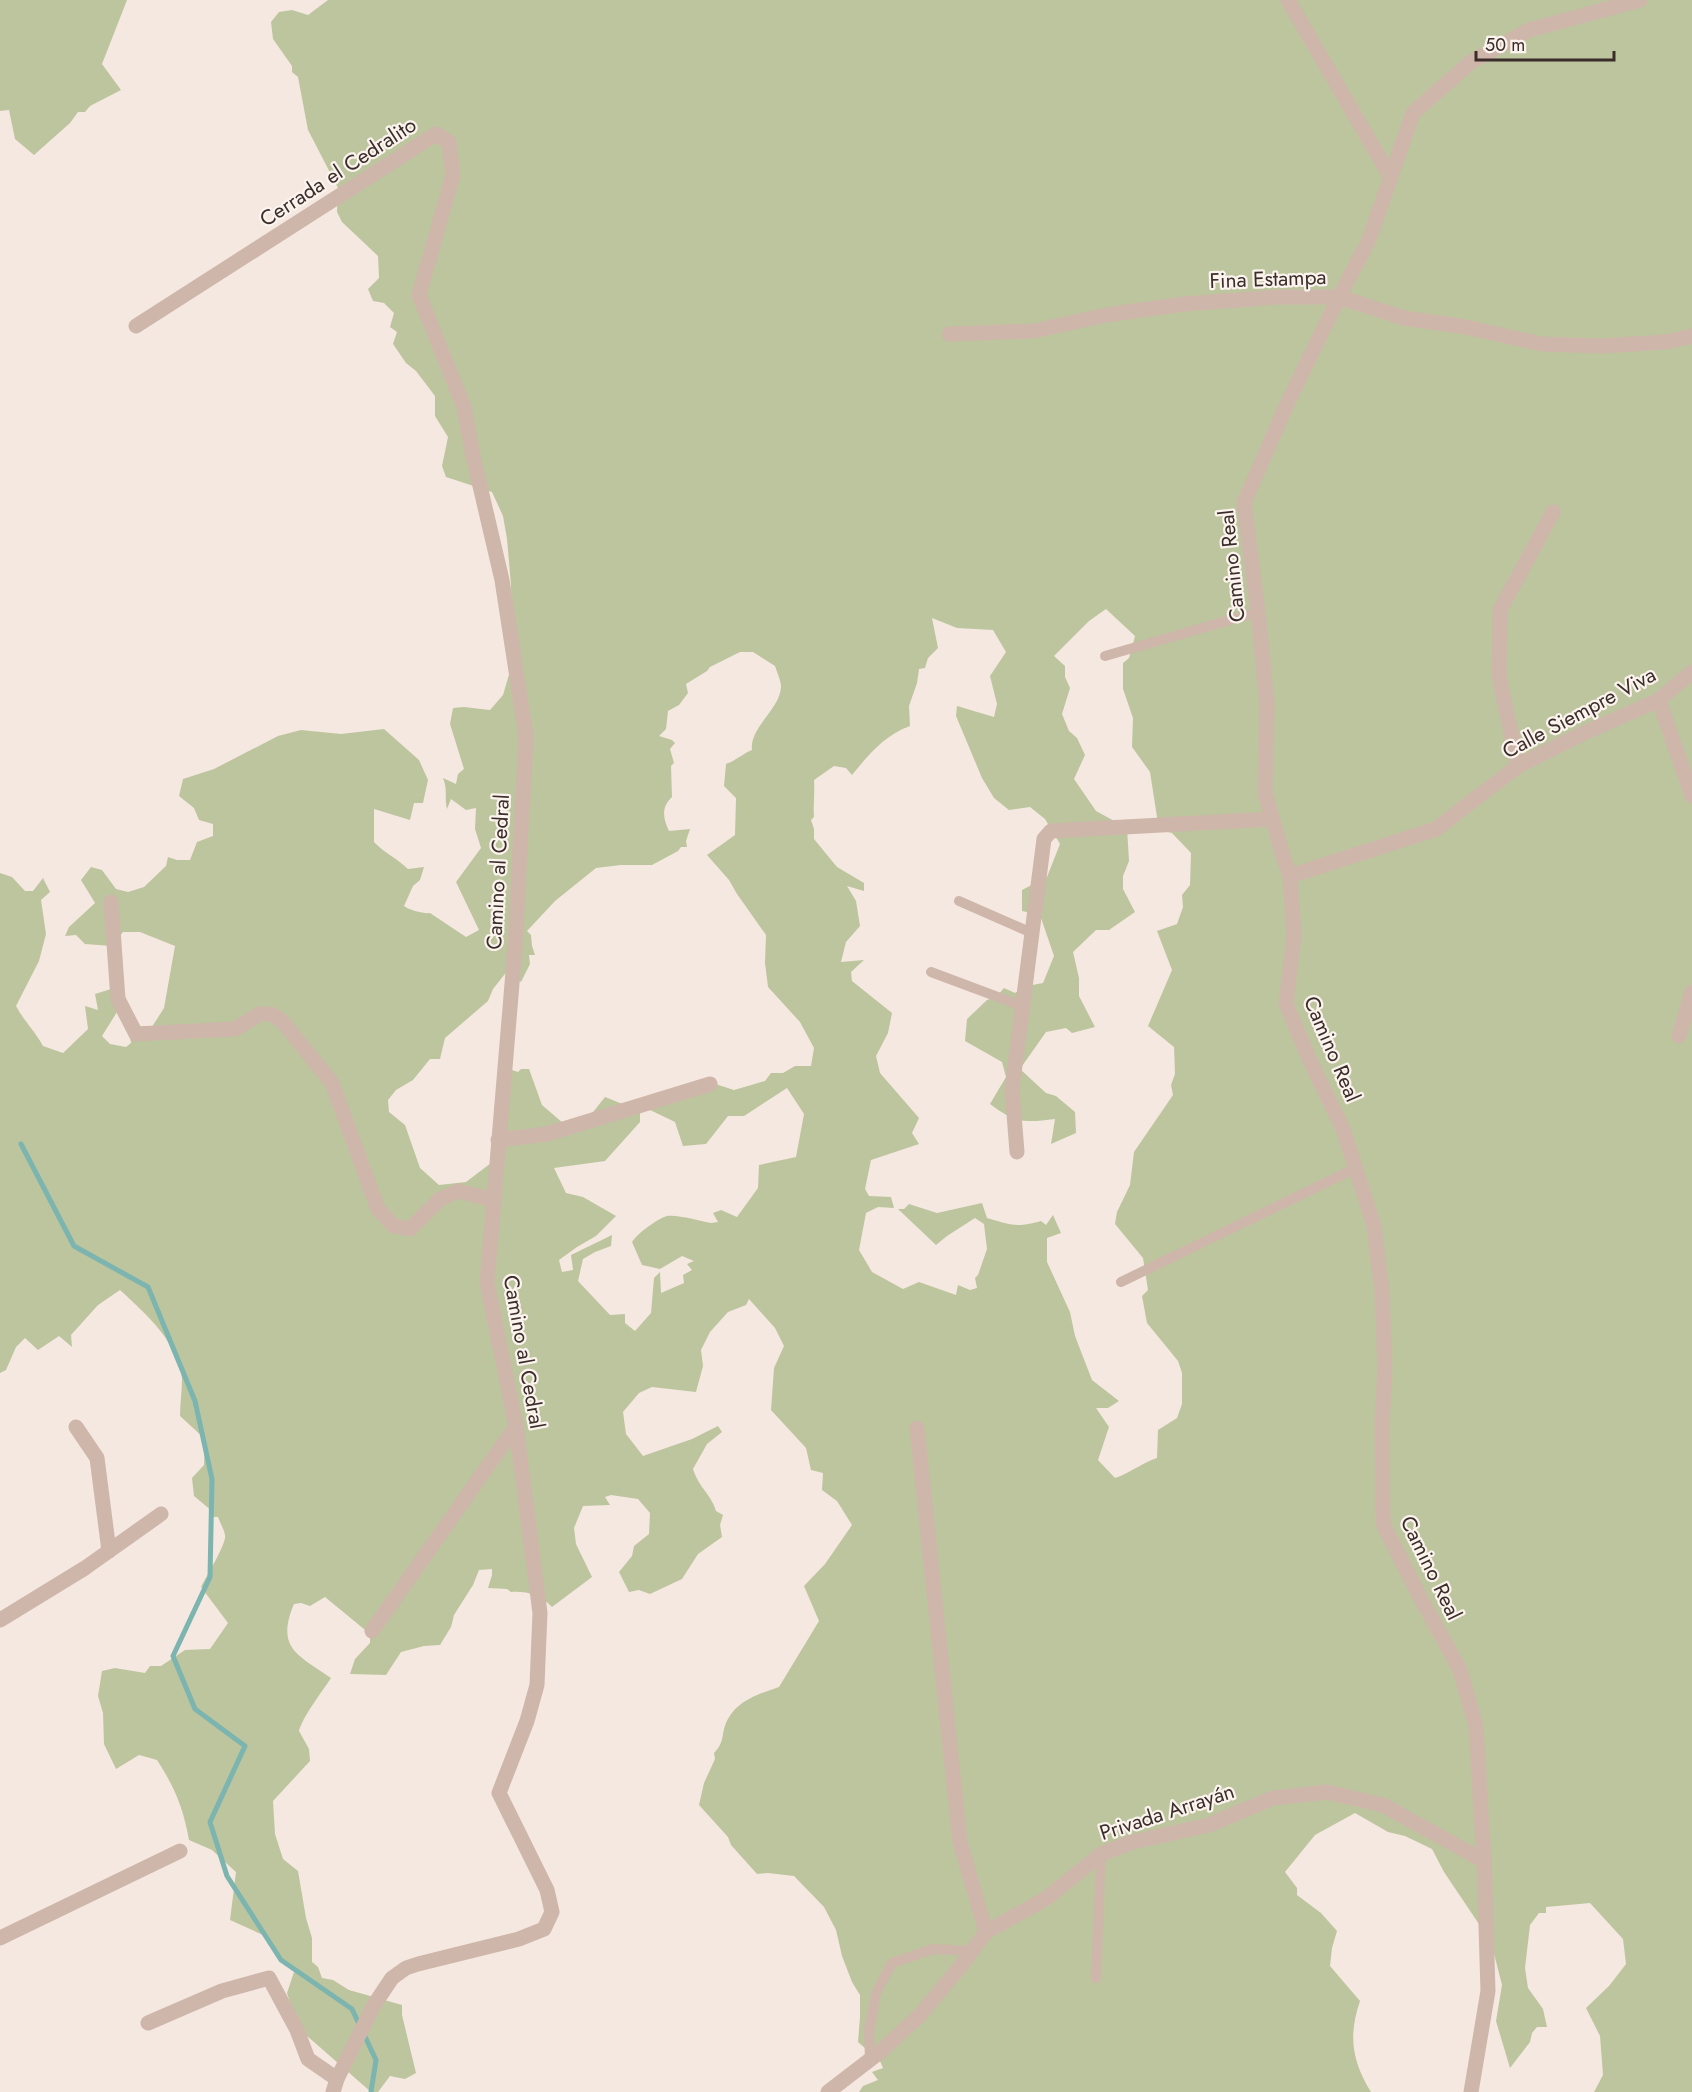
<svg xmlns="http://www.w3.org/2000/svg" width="1692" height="2092" viewBox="0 0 1692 2092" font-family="Jost,sans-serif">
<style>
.green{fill:#bdc59e;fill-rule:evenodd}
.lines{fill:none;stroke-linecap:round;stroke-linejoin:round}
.stream{stroke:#7cb4af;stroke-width:5}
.lane{stroke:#ceb6aa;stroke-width:10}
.street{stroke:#ceb6aa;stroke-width:15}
.labels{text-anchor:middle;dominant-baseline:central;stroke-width:4.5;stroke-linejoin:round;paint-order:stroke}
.street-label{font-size:21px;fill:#3b2d2a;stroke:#fbf3ed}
</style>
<rect width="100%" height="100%" fill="#f5e8e0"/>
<!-- green -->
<g class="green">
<path d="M0 0H127L102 64 121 90 90 106 85 112H78L70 123 34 155 15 139 9 110 0 111Z"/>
<path d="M328 0H1692V2092H1594L1603 2075 1600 2036 1586 2008 1609 1986 1626 1964 1623 1939 1590 1903 1546 1907V1913H1539L1530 1925 1525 1968 1528 1988 1543 2009 1547 2027H1537L1532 2033 1530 2042 1510 2068 1496 2021 1502 1985 1491 1942 1444 1872 1432 1849 1405 1836 1388 1832 1355 1813 1315 1835 1285 1872 1297 1888V1895L1321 1913 1337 1931 1332 1948 1330 1966 1360 2001C1348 2036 1352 2061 1371 2092H859L863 2086 878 2080 872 2072 883 2068 880 2061 858 2042 860 2017V1995L852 1982 842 1956 836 1930 824 1907 794 1876 768 1873 757 1874 731 1845 728 1837 699 1805 704 1783 715 1759 714 1753C725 1742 721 1735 726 1723 736 1700 759 1694 779 1687L819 1621 804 1586 825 1564 852 1525 837 1501 822 1490 823 1473 811 1470 806 1448 771 1410 774 1368 784 1346 775 1328 749 1299 746 1305 728 1312 710 1332 701 1350 703 1366 696 1392 652 1387 639 1393 623 1412 626 1434 643 1456 692 1439 718 1426 722 1432 707 1444 693 1469C699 1488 711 1494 716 1511L723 1515 720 1525 722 1537 698 1554 682 1579 650 1594 639 1590 629 1592 619 1572 632 1556 634 1546 649 1534 650 1513 638 1499 611 1495 605 1497 610 1505 583 1506 574 1528 576 1544 592 1577 552 1607C541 1595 527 1591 511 1592L507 1589 488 1588 492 1575V1569L479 1570 473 1585 454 1615 451 1627 440 1645 424 1646 401 1652 386 1675 350 1674 355 1659 370 1643V1634L325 1597 310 1606 301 1603 294 1604C275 1649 299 1655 331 1678 322 1692 303 1716 299 1731L309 1749 310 1761 273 1801 275 1834 283 1859 298 1871 306 1918 312 1938V1962L318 1967 322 1978 333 1980 349 1990 402 2005V2015L416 2073 405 2079 390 2076 378 2092H371L298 2028 287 1993 295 1969 276 1953V1949L263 1935 230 1920 236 1872 212 1850 189 1840C183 1807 175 1788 157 1760L139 1755 116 1769 104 1744 103 1713 98 1696 102 1671 115 1668 145 1673 150 1666H161L185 1650 210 1649 228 1623 201 1587C206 1577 227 1543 225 1535 224 1529 220 1523 218 1517H212V1511L194 1496 192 1478 204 1465 205 1439 180 1416C180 1404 182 1391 182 1379 181 1345 144 1312 120 1290L98 1305 71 1335 72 1347 59 1336 38 1350 25 1338 16 1347 6 1370 0 1373V873L12 877 25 891H33L43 878 50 892 41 900 46 934 39 961 16 1006C24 1021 35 1031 43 1046L63 1053 88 1029 85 1006 98 1010 95 994 111 989 117 1012 102 1036 110 1044 126 1047 131 1043 130 1036 148 1033 164 1008 175 946 140 932H123L112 946 85 944 76 935 65 936 69 927 95 903 81 880 91 867 102 870 116 889 128 892 144 887 166 866 168 857 177 860H190L197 842 213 836V824L199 820 194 808 179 796 183 779 214 769 278 736 301 730 341 734 384 729 419 760 428 780 423 803H414L410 820 374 809V842C384 853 397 858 408 869L424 867 420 880 413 886 404 906C409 910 424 914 430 913L466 937 479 930 456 882 481 848 475 829 476 808 466 810 451 799 447 809C444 796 448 790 443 778L456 784 458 774 464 769 450 724 453 708 464 707 490 710 503 695 513 661 511 585 507 539 503 516 492 492 446 477 442 466 448 437 435 416V396L416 371 406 363 393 344 397 332 390 327 394 313 384 303 373 301 368 289 379 278 378 256 342 222 337 212 338 188 308 130 298 77 292 72V66L273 39 271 22 279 12 292 10 308 15ZM1106 609 1135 636 1129 658 1123 663V689L1133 718 1132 747 1150 772 1159 830 1172 833 1191 853 1190 885 1182 895 1183 907 1177 924 1157 931 1172 970 1148 1026 1174 1047 1175 1074 1171 1085 1173 1095 1134 1152 1130 1185 1117 1212 1115 1224 1143 1258 1148 1290 1142 1296 1147 1323 1178 1361 1182 1373V1404L1177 1418 1158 1430 1157 1458C1142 1463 1130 1473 1115 1478L1098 1460 1109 1427 1096 1408H1108L1119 1401 1092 1380 1075 1336 1070 1312 1047 1262V1238L1061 1233 1053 1215 1046 1225 1041 1221C1016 1228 1011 1225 987 1218L982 1203 937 1213 909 1204 904 1209H898L936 1245 947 1236 975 1218 984 1224 987 1249 978 1275 975 1278 977 1288 970 1290 958 1285 956 1295 919 1282 903 1289 872 1272 859 1250 866 1213 878 1207 894 1208 891 1197 869 1196 865 1189 871 1160 919 1144 912 1133 919 1118 880 1073 876 1056 888 1033 892 1013 852 981 851 972 864 960 841 962 846 942 860 926 856 901 847 886 864 891V883L837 867 814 839V829L811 820 814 817C813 804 815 793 814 780L834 766 846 768 852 775C869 754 885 735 910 726L909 706 917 683 919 669 925 668 928 658 938 648 932 618 957 628 993 630 1006 652 990 676 997 704 994 717 957 706 956 716 982 778 994 798 1009 810 1030 807 1045 819 1060 844 1047 877 1022 890V911L1040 915 1054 956 1043 983 1027 986 1015 993 1004 988 996 997 987 1000 967 1019 965 1041 1002 1062 1006 1077 990 1104C1015 1123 1025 1123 1055 1119L1051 1144 1076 1133 1075 1112 1056 1096 1046 1093 1020 1069 1046 1032 1066 1028 1072 1033 1095 1027 1079 996V978L1073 952 1096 930H1109L1135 912 1123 889V876L1129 861 1127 828 1096 811 1074 779 1085 755 1077 738 1069 731 1062 714 1070 688 1065 677V666L1054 656 1089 621ZM740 652H753L775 666C777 672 780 679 781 685 782 708 749 727 752 750 742 754 737 760 726 764L724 786 736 798 735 835 707 855 729 880 737 894 766 935 765 963 768 987 800 1022 814 1048 811 1066H795L783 1073H771L765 1081 734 1090 706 1081 648 1109 675 1122 683 1146 706 1144 728 1116H744L787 1088 804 1114 796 1157 759 1165 758 1188 737 1217 721 1210 713 1213 718 1222 711 1223C701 1221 676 1214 667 1216 657 1219 638 1233 632 1242L642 1265 660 1269 682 1256 694 1261 687 1264 692 1270 683 1275 684 1283 661 1293 660 1272 654 1278 651 1313 635 1331 625 1323V1314L610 1315 578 1281 583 1259 595 1252 611 1246 612 1235 571 1255 573 1270 562 1272 559 1260 577 1247 596 1236 616 1216 583 1197 566 1193 554 1168 605 1161 640 1122V1111L605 1097 586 1121 563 1123 542 1105 529 1069H521L518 1072 509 1069 494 1108 497 1120 495 1160 466 1182 439 1185 420 1168 405 1125 389 1112 388 1100 396 1090 413 1080 430 1059H440L445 1038 488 1001 493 989 508 970 521 982 530 964 529 955H535L532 946 531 935 527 931 555 901 596 868 621 865H652L678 851 681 847H687L686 841 690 829 669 831C663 819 661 807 672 797L671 766 674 763 670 749 675 743 672 740 659 736 666 729 668 711 679 705 688 693 686 684 707 671 710 667Z"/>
</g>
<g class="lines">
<!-- stream -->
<path class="stream" d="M21 1144 74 1246 148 1287 195 1401 212 1479 210 1577 173 1656 195 1709 245 1746 210 1822 227 1876 281 1960 352 2009 376 2060 371 2092"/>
<!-- lane -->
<g class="lane">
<path d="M1105 656 1258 612"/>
<path d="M959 901 1032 933"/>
<path d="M931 972 1022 1006"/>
<path d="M1121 1282 1356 1168"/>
<path d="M1096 1978 1101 1854"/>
<path d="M870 2059 869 2032 876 1993 892 1963 933 1949 972 1951"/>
</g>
<!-- street -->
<g class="street">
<path d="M1288 0 1390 176"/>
<path d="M136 326 436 134 449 142 453 175 419 295 464 407 473 456 502 580 526 736 515 948 487 1283 516 1426 540 1613 537 1685 527 1721 499 1793 547 1890 552 1912 544 1929 519 1939 418 1964 406 1968 392 1978 374 2005 337 2079 333 2092"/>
<path d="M949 334 1034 331 1106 315 1184 304 1279 297H1339L1404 318 1466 327 1541 344 1601 346 1666 342 1692 336"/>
<path d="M1659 700 1692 796"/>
<path d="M1518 766 1499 676 1500 610 1553 512"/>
<path d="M1290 876 1436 829 1518 766 1584 733 1659 700 1692 672"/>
<path d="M111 902 118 999 136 1034 235 1029 260 1014H271L282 1021 332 1083 378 1209 394 1226 410 1229 440 1199 458 1191 494 1200"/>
<path d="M1679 1036 1692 992"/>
<path d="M498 1140 547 1134 710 1084"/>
<path d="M1017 1152 1012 1089 1044 839 1051 831 1272 819"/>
<path d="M76 1427 97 1458 109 1551"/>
<path d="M917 1428 960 1842 986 1932"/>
<path d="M0 1620 85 1568 161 1514"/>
<path d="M372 1631 516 1426"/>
<path d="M0 1938 180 1851"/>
<path d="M148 2023 222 1991 269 1978 297 2030 308 2059 337 2079"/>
<path d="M828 2092 880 2052 920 2015 960 1967 986 1932 1047 1898 1101 1854 1133 1842 1209 1825 1273 1798 1327 1792 1383 1805 1484 1861"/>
<path d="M1471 2092 1488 1991 1484 1861 1476 1726 1460 1670 1420 1597 1383 1524 1382 1425 1385 1367 1382 1292 1374 1226 1343 1129 1311 1063 1286 1004 1294 935 1290 876 1284 859 1265 793 1267 703 1258 612 1244 503 1287 404 1339 297 1369 240 1413 113 1471 62 1529 30 1640 0"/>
</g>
</g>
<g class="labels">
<!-- street labels -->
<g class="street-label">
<text transform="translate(338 172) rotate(-33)">Cerrada el Cedralito</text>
<text transform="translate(1268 279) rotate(-2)">Fina Estampa</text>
<text transform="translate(1232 566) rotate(-96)">Camino Real</text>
<text transform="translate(1579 713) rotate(-28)">Calle Siempre Viva</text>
<text transform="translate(498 872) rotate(-87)">Camino al Cedral</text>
<text transform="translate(1332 1049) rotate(67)">Camino Real</text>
<text transform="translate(524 1352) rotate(80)">Camino al Cedral</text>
<text transform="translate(1431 1568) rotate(64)">Camino Real</text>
<text transform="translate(1167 1812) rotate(-18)">Privada Arrayán</text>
</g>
</g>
<!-- scale -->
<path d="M1476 51v9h138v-9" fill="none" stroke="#3b2d2a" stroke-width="3"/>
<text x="1485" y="51" font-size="18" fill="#3b2d2a" stroke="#fbf3ed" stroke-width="4.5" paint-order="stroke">50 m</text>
</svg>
